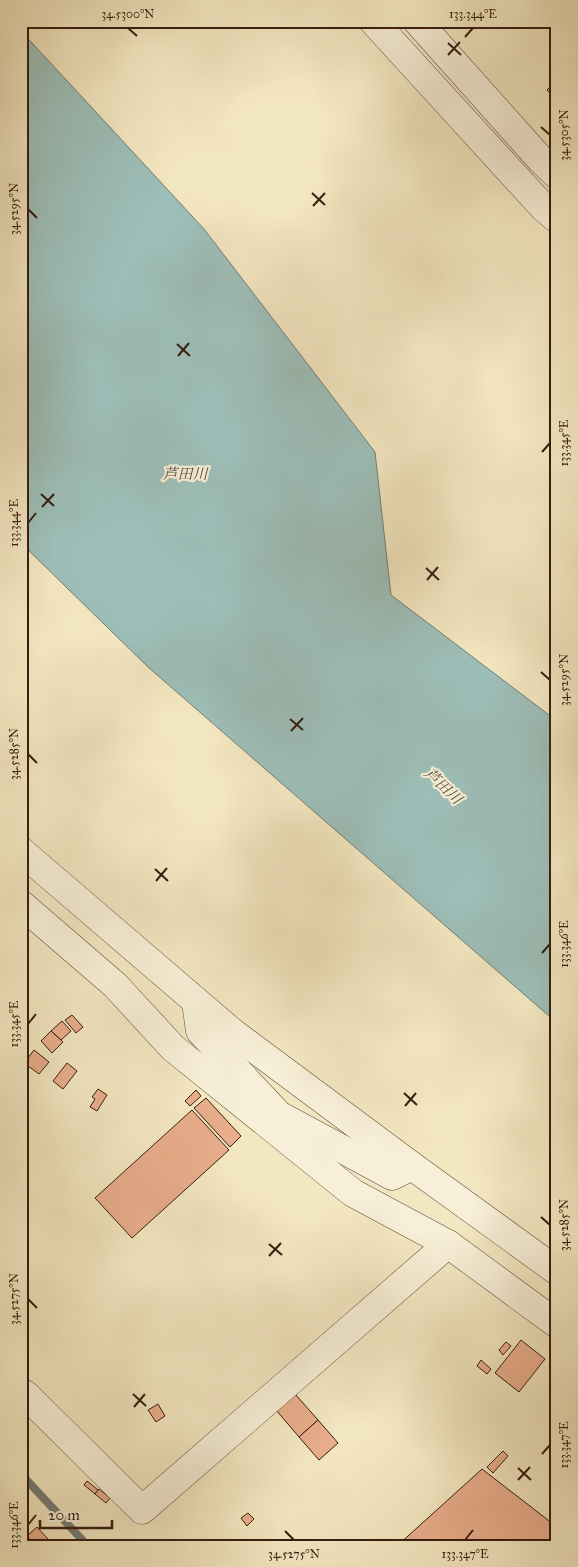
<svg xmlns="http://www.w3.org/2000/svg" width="578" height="1567" viewBox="0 0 578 1567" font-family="'IM FELL Great Primer','Noto Serif JP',serif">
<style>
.water{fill:#9dbfb9;stroke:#747e75}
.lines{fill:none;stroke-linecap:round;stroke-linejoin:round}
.stream{stroke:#747e75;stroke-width:8}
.building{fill:#e9ae8c;stroke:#361c0f}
.minor-casing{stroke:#654f3c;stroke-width:29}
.minor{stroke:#f7efd7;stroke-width:28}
.ticks{fill:none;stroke:#361c0f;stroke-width:2}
.labels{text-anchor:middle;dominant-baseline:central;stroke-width:4.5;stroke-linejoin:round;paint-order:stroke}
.water-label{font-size:15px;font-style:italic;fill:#554d42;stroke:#f7efd7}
.neatline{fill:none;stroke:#361c0f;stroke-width:2}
.ticks-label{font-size:12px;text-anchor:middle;fill:#361c0f}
</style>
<rect width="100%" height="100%" fill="#f3e7c1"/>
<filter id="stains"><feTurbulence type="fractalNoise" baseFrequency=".004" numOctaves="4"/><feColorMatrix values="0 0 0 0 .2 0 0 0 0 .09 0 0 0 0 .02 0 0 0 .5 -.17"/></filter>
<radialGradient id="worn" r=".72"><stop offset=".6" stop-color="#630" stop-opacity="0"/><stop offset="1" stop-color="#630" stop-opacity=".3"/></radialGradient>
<!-- water -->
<path class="water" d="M21 31 204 229 375 452 391 595 557 721V1023L148 667 21 543Z"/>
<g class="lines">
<!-- stream -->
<path class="stream" d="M21 1474 88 1546"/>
</g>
<!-- building -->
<g class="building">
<path d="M485 21H499L491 28Z"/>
<path d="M557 85V99L547 90 551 86 554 88Z"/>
<path d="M72 1015 83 1027 76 1033 65 1020Z"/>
<path d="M62 1021 71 1031 61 1040 51 1031Z"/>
<path d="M51 1031 63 1042 52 1053 41 1041Z"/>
<path d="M34 1050 49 1062 39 1074 24 1063Z"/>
<path d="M67 1063 77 1071 63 1089 53 1081Z"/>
<path d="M98 1089 107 1095 97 1111 90 1107 95 1099 92 1097Z"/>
<path d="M196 1090 201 1096 190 1106 185 1101Z"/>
<path d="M206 1098 241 1136 230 1147 194 1108Z"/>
<path d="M192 1110 229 1150 132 1238 95 1198Z"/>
<path d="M521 1340 545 1359 519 1392 495 1373Z"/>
<path d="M506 1342 511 1346 503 1355 499 1350Z"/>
<path d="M481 1360 491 1369 487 1374 477 1366Z"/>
<path d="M295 1394 318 1420 299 1437 276 1410Z"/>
<path d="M158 1404 165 1416 156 1422 148 1410Z"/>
<path d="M318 1420 338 1443 319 1460 299 1437Z"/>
<path d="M503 1451 508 1456 493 1473 487 1467Z"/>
<path d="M482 1469 557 1527V1546H397Z"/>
<path d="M87 1481 98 1490 95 1494 84 1485Z"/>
<path d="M99 1489 110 1498 106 1503 95 1494Z"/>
<path d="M248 1513 254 1519 247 1526 241 1518Z"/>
<path d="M37 1527 48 1539 40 1546H35L27 1536Z"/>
</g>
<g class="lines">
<!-- minor casing -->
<g class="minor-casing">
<g id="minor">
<path d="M373 21 543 207 557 219"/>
<path d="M417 21 541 160 557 175"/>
<path d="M21 851 232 1032 412 1166 557 1271"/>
<path d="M21 904 115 985 173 1048 353 1193 448 1244 557 1324"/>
<path d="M196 1002 200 1031 279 1115 392 1176 412 1166"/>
<path d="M21 1392 26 1395 142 1510 448 1244"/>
</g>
</g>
<!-- minor -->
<use href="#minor" class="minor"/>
</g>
<!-- ticks -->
<path class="ticks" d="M128 28 137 36M465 37 473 28M448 43 461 55M448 55 460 42M541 127 550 135M312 193 325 205M313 206 325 193M28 209 37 218M177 344 190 356M178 356 189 343M542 452 550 443M41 494 54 506M42 507 54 494M28 523 36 513M426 568 439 580M427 580 438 567M541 672 550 680M290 719 303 730M291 731 303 718M28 754 37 763M155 869 168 881M156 881 167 868M542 953 550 944M28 1024 36 1014M404 1093 417 1105M405 1106 416 1093M541 1217 550 1225M269 1244 282 1255M269 1256 281 1243M28 1299 37 1308M133 1394 146 1406M134 1407 145 1394M542 1454 550 1445M518 1468 531 1480M518 1480 530 1467M28 1525 36 1515M285 1531 294 1540M465 1540 473 1530"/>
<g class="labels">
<!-- water labels -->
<g class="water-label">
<text x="185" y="474">芦田川</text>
<text transform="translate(443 786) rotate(43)">芦田川</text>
</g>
</g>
<!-- margin -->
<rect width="578" height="1567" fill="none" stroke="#f3e7c1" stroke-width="55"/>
<!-- scale -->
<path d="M40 1520v8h72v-8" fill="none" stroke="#361c0f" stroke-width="2.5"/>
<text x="48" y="1520" font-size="15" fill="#361c0f" stroke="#f7efd7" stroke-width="4" paint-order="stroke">20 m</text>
<rect x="28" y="28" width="522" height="1512" class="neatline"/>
<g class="ticks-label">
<text x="128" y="18">34.5300°N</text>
<text x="473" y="18">133.344°E</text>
<text transform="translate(564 135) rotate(-90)" y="4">34.5305°N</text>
<text transform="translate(14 209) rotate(-90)" y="4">34.5295°N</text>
<text transform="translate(564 443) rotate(-90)" y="4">133.345°E</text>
<text transform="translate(14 523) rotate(-90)" y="4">133.344°E</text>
<text transform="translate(564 680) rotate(-90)" y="4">34.5295°N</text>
<text transform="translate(14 754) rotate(-90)" y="4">34.5285°N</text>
<text transform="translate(564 944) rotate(-90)" y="4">133.346°E</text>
<text transform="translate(14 1024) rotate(-90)" y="4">133.345°E</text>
<text transform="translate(564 1225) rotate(-90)" y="4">34.5285°N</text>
<text transform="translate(14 1299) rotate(-90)" y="4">34.5275°N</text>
<text transform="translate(564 1445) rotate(-90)" y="4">133.347°E</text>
<text transform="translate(14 1525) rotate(-90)" y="4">133.346°E</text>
<text x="294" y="1558">34.5275°N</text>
<text x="465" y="1558">133.347°E</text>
</g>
<rect width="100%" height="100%" filter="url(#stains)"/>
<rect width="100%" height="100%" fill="url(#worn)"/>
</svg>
